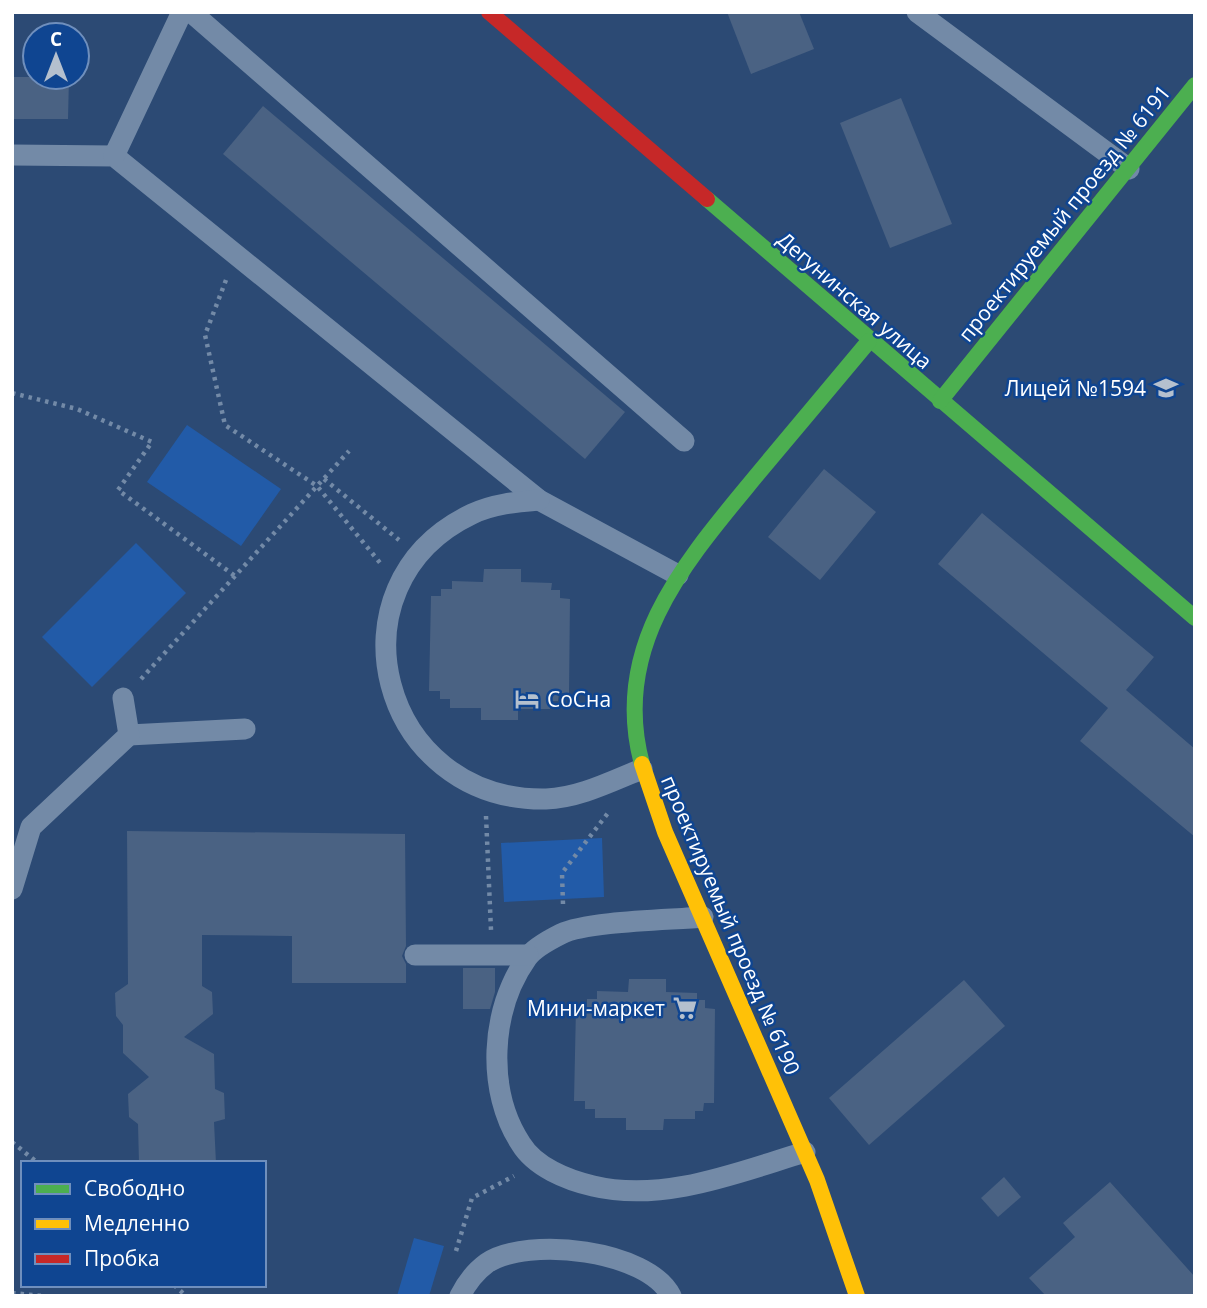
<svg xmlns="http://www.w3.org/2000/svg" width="1207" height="1308" viewBox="0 0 1207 1308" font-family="'Open Sans',sans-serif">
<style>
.green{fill:#225ba8}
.building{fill:#4a6283}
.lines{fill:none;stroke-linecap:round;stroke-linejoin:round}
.path{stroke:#738aa7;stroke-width:4.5;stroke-dasharray:3.5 5;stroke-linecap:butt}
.lane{stroke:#738aa7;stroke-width:21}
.fast{stroke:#4caf50;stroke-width:16}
.slow{stroke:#ffc107;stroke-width:16}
.jam{stroke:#c62828;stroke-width:16}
.labels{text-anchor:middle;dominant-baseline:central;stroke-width:5;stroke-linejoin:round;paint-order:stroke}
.street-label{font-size:21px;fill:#fff;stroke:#0f4591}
.poi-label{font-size:21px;fill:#fff;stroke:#0f4591;text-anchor:end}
</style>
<rect width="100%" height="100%" fill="#2c4a74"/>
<!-- green -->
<g class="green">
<path d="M187 425 281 489 241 546 147 482Z"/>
<path d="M136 543 186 593 92 687 42 637Z"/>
<path d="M602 838 604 897 504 902 501 843Z"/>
<path d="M414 1238 444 1246 429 1296H397Z"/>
</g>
<!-- building -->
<g class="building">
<path d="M727 12H799L814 49 751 74Z"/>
<path d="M12 77H69L68 119H12Z"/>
<path d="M901 98 952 224 890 248 840 123Z"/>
<path d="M263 106 625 412 585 459 223 154Z"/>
<path d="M824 469 876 512 820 580 768 537Z"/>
<path d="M982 513 1154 657 1126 690 1195 749V837L1080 741 1108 708 938 564Z"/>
<path d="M484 569H521V582L552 583 551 590H560V598L570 599 569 693H559L558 701H550V709H518V720H481V708H450V699H440V691H429L431 596H441V589H452V581L483 582Z"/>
<path d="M127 831 405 834 406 946 402 956 406 964V983H292V936L202 935V986L212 992 213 1014 184 1037 214 1054 215 1089 224 1093 225 1119 214 1122 216 1163H139L138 1124 129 1117 128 1094 149 1077 123 1053V1025L116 1016 115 993 128 984Z"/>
<path d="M463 968H495V992L490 1009H463Z"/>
<path d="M629 979H666V992L697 993V1000H705V1008L715 1009 714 1103H704L703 1111H695V1119H664L663 1130H626V1118H595V1109H585V1101H574L576 1007H587V999H597V991L628 992Z"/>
<path d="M964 980 1005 1026 869 1145 829 1098Z"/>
<path d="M1004 1177 1021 1197 998 1217 981 1198Z"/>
<path d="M1110 1182 1195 1277V1296H1046L1029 1278 1075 1237 1063 1223Z"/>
</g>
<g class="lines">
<!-- path -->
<g class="path">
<path d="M226 280 205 335 225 425 317 486 381 564"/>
<path d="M12 393 77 409 152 442 118 490 235 576"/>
<path d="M324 479 399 540"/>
<path d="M141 679 349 451"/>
<path d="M486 816 491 930"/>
<path d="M563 904 562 873 608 813"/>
<path d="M12 1142 38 1163"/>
<path d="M456 1251 472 1198 514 1176"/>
<path d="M174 1285 186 1296"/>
<path d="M12 1293 43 1296"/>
</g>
<!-- lane -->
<g class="lane">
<path d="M191 12 684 441"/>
<path d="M917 12 1129 169"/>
<path d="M12 155 114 156 539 500 678 575"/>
<path d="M114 156 182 12"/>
<path d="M539 500C516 502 493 504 472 514 323 585 380 802 546 799 579 798 612 781 642 769"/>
<path d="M129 735 245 729"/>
<path d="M12 889 31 827 129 735 123 698"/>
<path d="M703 917C671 920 587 921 561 934 551 939 533 949 527 958 490 1010 486 1091 521 1144 535 1167 567 1180 593 1186 663 1203 739 1172 805 1152"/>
<path d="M415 955H528"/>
<path d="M460 1296C466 1284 476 1271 487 1263 528 1236 648 1250 671 1296"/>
</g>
<!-- fast -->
<g class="fast">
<path d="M707 199 1195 618"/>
<path d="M940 401 1195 85"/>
<path d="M642 764C610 646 686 561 756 476 794 431 831 386 869 341"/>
</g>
<!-- slow -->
<path class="slow" d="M642 764 665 832 817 1180 857 1296"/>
<!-- jam -->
<path class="jam" d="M489 12 707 199"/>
</g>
<!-- icons -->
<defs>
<g id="school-bare" transform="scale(1.89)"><path d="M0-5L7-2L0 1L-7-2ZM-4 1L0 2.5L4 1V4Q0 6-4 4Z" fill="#b5c0ce" stroke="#0f4591" stroke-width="2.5" paint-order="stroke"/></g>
<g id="hotel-bare" transform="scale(1.89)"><path d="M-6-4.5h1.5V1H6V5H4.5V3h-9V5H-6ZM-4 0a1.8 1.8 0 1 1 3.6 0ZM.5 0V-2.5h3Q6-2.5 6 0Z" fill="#b5c0ce" stroke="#0f4591" stroke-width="2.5" paint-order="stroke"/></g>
<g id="supermarket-bare" transform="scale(1.89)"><path d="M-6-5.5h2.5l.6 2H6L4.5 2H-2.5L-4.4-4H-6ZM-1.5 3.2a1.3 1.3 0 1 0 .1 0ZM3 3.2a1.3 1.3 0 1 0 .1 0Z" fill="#b5c0ce" stroke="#0f4591" stroke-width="2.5" paint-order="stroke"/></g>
</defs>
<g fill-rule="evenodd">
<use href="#school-bare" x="1166" y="388"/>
<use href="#hotel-bare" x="527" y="699"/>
<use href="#supermarket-bare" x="685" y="1008"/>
</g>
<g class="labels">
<!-- street labels -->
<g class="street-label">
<text transform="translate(1064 213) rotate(-51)">проектируемый проезд № 6191</text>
<text transform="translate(855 300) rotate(41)">Дегунинская улица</text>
<text transform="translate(731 925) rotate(67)">проектируемый проезд № 6190</text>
</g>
<!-- poi labels -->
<g class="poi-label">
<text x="1146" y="388">Лицей №1594</text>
<text x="547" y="699" text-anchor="start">СоСна</text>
<text x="665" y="1008">Мини-маркет</text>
</g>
</g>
<!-- border -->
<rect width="1207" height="1308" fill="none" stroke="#ffffff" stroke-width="28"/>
<!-- legend -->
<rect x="21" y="1161" width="245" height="126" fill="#0f4591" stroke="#6f8fbd" stroke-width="2"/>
<rect x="35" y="1184" width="35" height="10" fill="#4caf50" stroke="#6f8fbd" stroke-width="2"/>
<text x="84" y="1196" font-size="21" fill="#ffffff">Свободно</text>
<rect x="35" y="1219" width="35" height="10" fill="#ffc107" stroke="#6f8fbd" stroke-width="2"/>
<text x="84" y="1231" font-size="21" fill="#ffffff">Медленно</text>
<rect x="35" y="1254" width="35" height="10" fill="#c62828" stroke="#6f8fbd" stroke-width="2"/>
<text x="84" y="1266" font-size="21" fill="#ffffff">Пробка</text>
<!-- north arrow -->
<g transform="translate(56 56)"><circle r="33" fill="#0f4591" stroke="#6f8fbd" stroke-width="2"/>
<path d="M0-5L12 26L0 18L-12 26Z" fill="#b5c0ce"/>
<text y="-10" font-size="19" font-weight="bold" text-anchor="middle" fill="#ffffff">С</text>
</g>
</svg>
